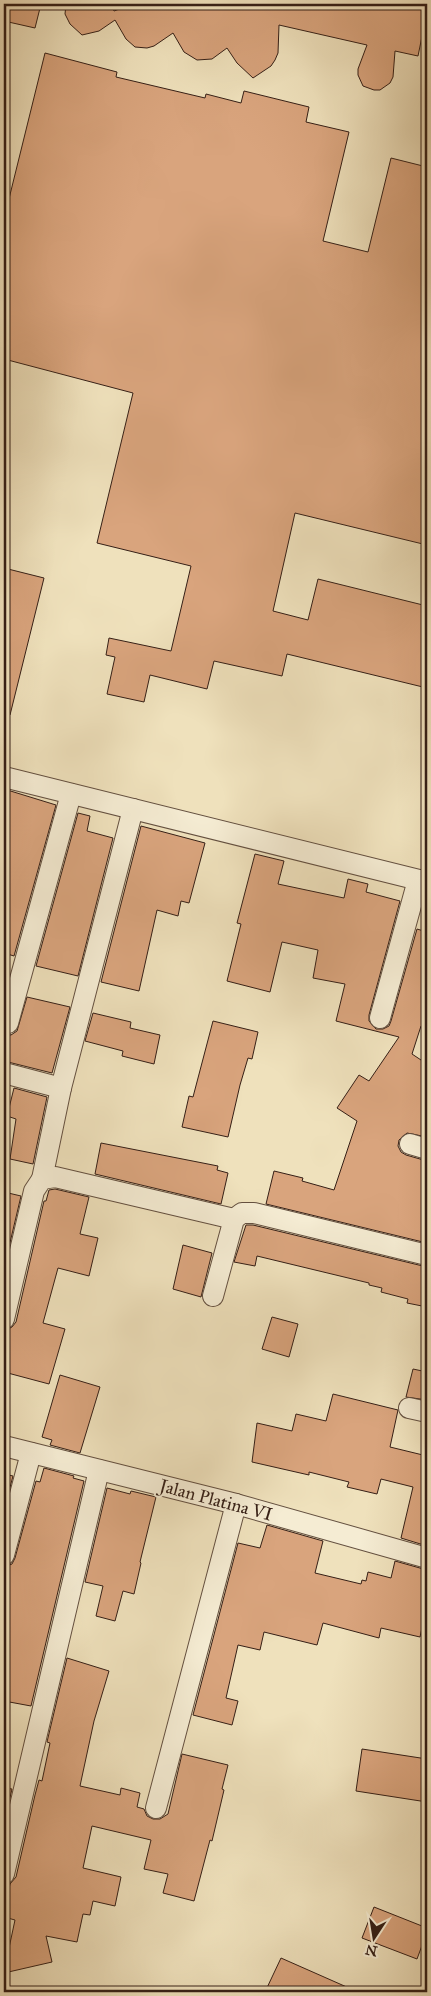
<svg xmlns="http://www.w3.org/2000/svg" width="431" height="1996" viewBox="0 0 431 1996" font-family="'IM FELL Great Primer',serif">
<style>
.building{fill:#d9a47d;stroke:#351f16}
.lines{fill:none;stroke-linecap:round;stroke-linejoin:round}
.minor-casing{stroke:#645040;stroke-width:22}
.minor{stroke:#f5ecd3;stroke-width:20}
.labels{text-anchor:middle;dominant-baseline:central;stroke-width:4;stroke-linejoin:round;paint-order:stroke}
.street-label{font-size:18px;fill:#351f16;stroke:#f5ecd3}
</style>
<rect width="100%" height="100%" fill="#efe1bc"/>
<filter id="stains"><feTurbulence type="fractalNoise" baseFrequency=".004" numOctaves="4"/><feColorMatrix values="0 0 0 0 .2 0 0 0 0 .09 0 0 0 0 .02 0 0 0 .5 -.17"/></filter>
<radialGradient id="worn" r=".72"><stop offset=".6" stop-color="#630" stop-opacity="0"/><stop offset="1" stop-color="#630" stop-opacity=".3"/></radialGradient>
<!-- building -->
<g class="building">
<path d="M4 4H41L35 28 4 21Z"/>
<path d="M66 4H111L114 11 133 4H427V12L418 56 395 51 393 77 390 83 380 90H374L363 86 358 75V69L367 45 279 25 278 53 275 60 271 66 253 78 237 63 227 48 212 59 197 60 184 52 173 33 154 46 147 48 135 47 126 39 115 20 99 31 82 35 70 24 65 14Z"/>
<path d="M45 53 117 72 116 77 205 98 206 94 241 103 244 91 309 107 306 122 349 132 323 241 368 252 391 158 427 167V545L295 513 273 611 308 620 318 579 427 606V688L287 654 282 676 214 661 207 689 150 675 144 702 107 694 115 657 106 655 109 638 171 651 191 566 97 543 133 393 4 359V219Z"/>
<path d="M4 568 44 578 10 715 4 714Z"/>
<path d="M4 789 56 805 14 956 4 953Z"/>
<path d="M78 813 90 816 87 831 113 838 78 976 36 966Z"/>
<path d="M141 826 205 843 189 903 181 901 178 916 157 910 139 991 101 982Z"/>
<path d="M255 854 284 861 278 884 344 898 348 879 368 884 366 892 400 901 369 1015V1021L376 1029H383L389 1026 391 1021 417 929 427 932V1028L421 1026 412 1054 427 1064V1137L407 1133 399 1140 398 1146 401 1152 406 1155 427 1161V1243L266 1204 274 1171 303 1178 302 1181 334 1190 357 1121 337 1108 359 1075 369 1081 399 1037 336 1021 345 984 313 978 318 950 282 942 270 992 227 981 241 924 237 923Z"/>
<path d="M27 997 70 1007 52 1073 4 1061V1034L11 1035 17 1031Z"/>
<path d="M93 1013 131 1022 130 1028 160 1035 154 1064 122 1056 123 1051 85 1041Z"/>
<path d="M213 1021 258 1032 252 1059 248 1058 240 1085 228 1137 182 1127 189 1096 193 1097Z"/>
<path d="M14 1088 47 1097 33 1164 10 1159 16 1119 7 1116Z"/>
<path d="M101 1143 218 1166 217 1170 228 1173 221 1204 95 1174Z"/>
<path d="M55 1189 89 1197 80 1234 98 1238 89 1276 58 1268 43 1323 65 1329 49 1384 4 1372V1331L12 1327 16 1322 44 1201H46L49 1190Z"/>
<path d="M4 1192 21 1196 4 1268Z"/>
<path d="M246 1225H253L427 1267V1307L407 1303 408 1299 381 1292 382 1288 369 1285V1283L257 1256 255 1266 234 1262Z"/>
<path d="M183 1245 212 1253 201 1297 173 1289Z"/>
<path d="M272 1317 298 1324 289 1357 262 1349Z"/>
<path d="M413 1369 427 1372V1400L406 1397Z"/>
<path d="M60 1375 100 1387 80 1453 50 1445 52 1440 42 1437Z"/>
<path d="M333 1394 398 1410 390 1447 427 1456V1546L401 1538 413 1487 381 1479 377 1494 347 1487 349 1482 309 1472V1475L252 1462 257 1423 292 1431 296 1414 326 1421Z"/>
<path d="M44 1468 74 1476 73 1478 84 1481 31 1706 4 1701V1567L12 1564 15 1558 36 1481 40 1482Z"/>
<path d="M4 1474 13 1476 4 1510Z"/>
<path d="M107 1488 130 1494 131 1491 156 1497 140 1562 141 1563 134 1594 123 1591 115 1621 96 1616 103 1586 85 1582Z"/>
<path d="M267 1525 323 1541 315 1573 361 1584 362 1580 366 1581 368 1572 391 1578 395 1561 427 1570V1604L420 1637 381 1628 379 1638 323 1623 317 1645 264 1632 260 1650 238 1645 226 1698 238 1701 232 1725 193 1715 238 1543 260 1548Z"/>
<path d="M67 1658 109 1671 94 1721 80 1786 120 1795 121 1788 140 1793 137 1807 144 1809 147 1816 153 1819H160L168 1814 182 1754 228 1765 222 1789 224 1790 212 1841 210 1840 194 1901 163 1893 168 1874 144 1869 151 1840 92 1826 83 1868 121 1877 115 1906 93 1901 90 1915 83 1914 77 1942 46 1936 52 1962 4 1973V1949L9 1948 15 1920 4 1917V1911L10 1884 16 1877 35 1795 39 1780 42 1781 50 1743 47 1742Z"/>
<path d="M362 1749 427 1759V1802L356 1791Z"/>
<path d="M4 1788 12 1789 4 1823Z"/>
<path d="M374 1907 427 1928V1932L417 1959 362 1938Z"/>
<path d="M281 1958 358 1992H265Z"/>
</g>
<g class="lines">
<!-- minor casing -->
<g class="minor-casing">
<g id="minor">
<path d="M4 777 427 882"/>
<path d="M380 1018 418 880"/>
<path d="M8 1023 71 794"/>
<path d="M4 1073 61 1088"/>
<path d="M410 1144 427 1149"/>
<path d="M42 1179 61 1088 133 809"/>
<path d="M213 1296 234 1219 242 1213H254L427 1255"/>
<path d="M4 1319 34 1191 42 1179 55 1177 234 1219"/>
<path d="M409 1408 427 1412"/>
<path d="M4 1446 236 1504 427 1558"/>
<path d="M4 1555 31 1453"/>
<path d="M156 1808 236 1504"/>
<path d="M4 1874 99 1470"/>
</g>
</g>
<!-- minor -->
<use href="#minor" class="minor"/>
</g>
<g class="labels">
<!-- street labels -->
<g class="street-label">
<text transform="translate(216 1500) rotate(15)">Jalan Platina VI</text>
</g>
</g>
<!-- margin -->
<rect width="431" height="1996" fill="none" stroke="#efe1bc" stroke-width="20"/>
<rect x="5" y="5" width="421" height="1986" fill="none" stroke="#351f16" stroke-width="2.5"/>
<rect x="10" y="10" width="411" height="1976" fill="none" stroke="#351f16"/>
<!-- north arrow -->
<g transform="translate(374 1938) rotate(192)" stroke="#f5ecd3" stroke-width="4" paint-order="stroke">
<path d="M0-4L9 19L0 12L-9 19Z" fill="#351f16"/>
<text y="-8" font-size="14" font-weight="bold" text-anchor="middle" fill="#351f16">N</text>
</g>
<rect width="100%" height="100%" filter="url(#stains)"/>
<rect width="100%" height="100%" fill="url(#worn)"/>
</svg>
